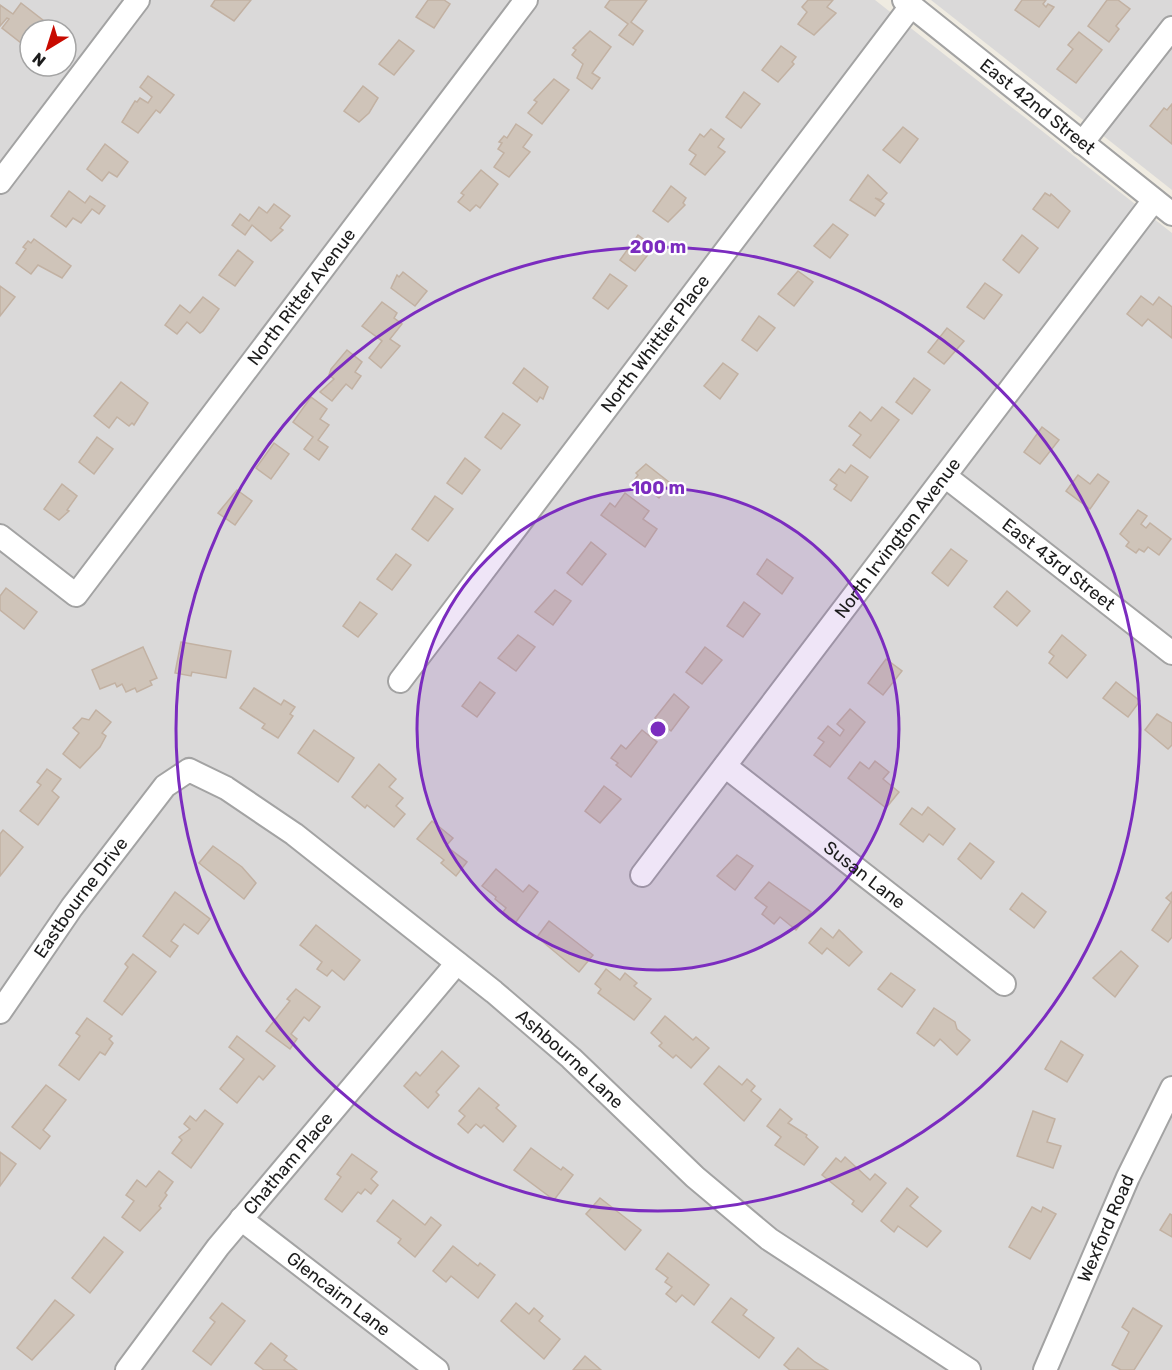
<svg xmlns="http://www.w3.org/2000/svg" width="1172" height="1370" viewBox="0 0 1172 1370" font-family="Rubik,sans-serif">
<style>
.residential{fill:#dad9d9;fill-rule:evenodd}
.building{fill:#cfc4b9;stroke:#c2b1a2;stroke-width:1.5}
.lines{fill:none;stroke-linecap:round;stroke-linejoin:round}
.minor-casing{stroke:#a3a3a3;stroke-width:26}
.minor{stroke:#fff;stroke-width:22}
.ring{fill:none;stroke:#7b2cbf;stroke-width:3}
.labels{text-anchor:middle;dominant-baseline:central;stroke-width:4.5;stroke-linejoin:round;paint-order:stroke}
.street-label{font-size:18px;fill:#1c1c1c;stroke:#fff}
.centre{fill:#7b2cbf;stroke:#fff;stroke-width:3}
.ring-label{font-size:18px;text-anchor:middle;font-weight:bold;fill:#7b2cbf;stroke:#fff;stroke-width:4.5;stroke-linejoin:round;paint-order:stroke}
</style>
<rect width="100%" height="100%" fill="#efebe1"/>
<!-- residential -->
<g class="residential">
<path d="M0 0H875L1172 233V1370H0ZM30 30H66V66H30Z"/>
<path d="M931 0H1172V190Z"/>
</g>
<!-- building -->
<g class="building">
<path d="M215 0H251L234 21 211 6Z"/>
<path d="M428 0H444L450 4 434 28 416 17Z"/>
<path d="M610 0H647L631 22 643 31 633 45 619 35 628 24 605 7Z"/>
<path d="M808 0H833L827 7 836 13 814 35 798 24 807 12 802 7Z"/>
<path d="M1022 0H1046L1043 4 1046 7 1048 4 1054 7 1039 27 1015 10Z"/>
<path d="M1107 0H1118L1130 9 1116 26 1119 29 1109 42 1088 26Z"/>
<path d="M21 3 44 21 37 30H30V42L25 46 2 28 9 19 7 18 0 26V5L13 14Z"/>
<path d="M590 31 611 47 592 73 600 78 592 89 577 78 583 64 572 55 576 50 573 48Z"/>
<path d="M1079 32 1102 50 1076 83 1057 69 1073 49 1068 45Z"/>
<path d="M399 40 414 51 394 75 379 64Z"/>
<path d="M781 46 796 57 792 62 794 64 778 82 762 70Z"/>
<path d="M148 76 174 95 160 113 156 110 138 133 122 122 135 101 137 102 140 98 148 103 152 97 140 87Z"/>
<path d="M554 79 569 90 542 124 528 113 537 102 534 100Z"/>
<path d="M363 86 378 98 369 113 359 122 344 111Z"/>
<path d="M744 92 760 104 741 128 726 117Z"/>
<path d="M1172 104V144L1150 126 1164 108 1167 110Z"/>
<path d="M516 124 532 135 523 147 530 152 509 177 494 167 504 153 498 149 502 143 499 142 504 136 507 138Z"/>
<path d="M903 127 918 139 900 163 883 150Z"/>
<path d="M711 129 724 139 718 147 725 152 705 175 690 164 696 155 689 150 700 134 704 137Z"/>
<path d="M105 144 128 162 117 177 109 172 102 181 87 169Z"/>
<path d="M481 170 498 184 480 208 476 205 470 211 458 202 464 195 461 193Z"/>
<path d="M868 175 887 193 881 200 875 198 884 204 875 216 850 200Z"/>
<path d="M671 186 686 198 683 203 685 205 668 222 653 211Z"/>
<path d="M69 191 85 203 90 196 105 206 99 214 92 209 81 223 73 218 66 227 51 216Z"/>
<path d="M1045 193 1050 196 1051 194 1070 211 1058 228 1033 209Z"/>
<path d="M274 204 290 216 280 228 283 230 271 241 252 225 245 235 232 225 240 214 249 221 259 207 267 213Z"/>
<path d="M833 224 848 235 830 258 814 246Z"/>
<path d="M638 235 654 247 635 271 620 260Z"/>
<path d="M1022 235 1038 248 1019 273 1003 260Z"/>
<path d="M34 239 71 266 62 278 38 265 31 274 16 263 26 249 23 247 28 241 31 243Z"/>
<path d="M238 250 253 262 235 286 219 275Z"/>
<path d="M798 271 813 282 794 306 778 294Z"/>
<path d="M403 272 427 291 415 306 391 288 397 275 399 277Z"/>
<path d="M610 274 627 286 608 309 593 298Z"/>
<path d="M985 283 1002 295 984 319 967 307Z"/>
<path d="M0 286 15 297 0 316Z"/>
<path d="M1141 296 1153 305 1159 297 1172 307V338L1148 319 1142 326 1127 314Z"/>
<path d="M203 297 219 309 203 331 200 333 187 322 177 334 165 325 180 305 190 313Z"/>
<path d="M382 302 397 313 394 318 402 324 390 339 400 346 381 368 369 358 382 341 362 326Z"/>
<path d="M759 316 775 328 757 351 742 340Z"/>
<path d="M947 328 964 341 944 364 928 352Z"/>
<path d="M347 350 362 362 355 372 361 376 352 389 346 384 332 401 320 392 334 379 329 375 331 369Z"/>
<path d="M723 363 738 374 720 399 704 386Z"/>
<path d="M524 368 548 387 543 399 540 397 537 402 513 383Z"/>
<path d="M914 378 930 390 912 414 896 402Z"/>
<path d="M121 382 148 403 134 425 132 423 129 426 117 417 109 428 94 416Z"/>
<path d="M311 397 327 409 320 419 329 425 318 440 328 447 319 460 304 449 313 437 293 422Z"/>
<path d="M882 407 899 420 870 458 853 445 861 435 849 426 860 412 871 421Z"/>
<path d="M503 413 520 425 501 449 485 437Z"/>
<path d="M1042 427 1059 440 1040 464 1024 452Z"/>
<path d="M97 437 113 449 94 474 79 462Z"/>
<path d="M274 443 289 454 271 479 256 468Z"/>
<path d="M465 458 480 470 462 494 447 483Z"/>
<path d="M646 464 670 483 659 498 635 479 638 475 636 473Z"/>
<path d="M851 465 868 477 851 501 834 489 837 485 830 480 839 469 845 473Z"/>
<path d="M1098 474 1109 482 1090 509 1066 491 1078 475 1090 484Z"/>
<path d="M62 484 77 496 67 510 69 511 59 520 44 509Z"/>
<path d="M237 490 252 501 235 525 218 513Z"/>
<path d="M625 493 649 511 643 519 657 529 645 547 601 515 610 503 615 507Z"/>
<path d="M435 496 453 509 428 541 412 529Z"/>
<path d="M1138 510 1147 516 1141 524 1146 528 1150 523 1171 539 1159 555 1148 547 1144 552 1139 549 1136 553 1126 546 1129 542 1120 534Z"/>
<path d="M591 542 606 554 582 585 567 573Z"/>
<path d="M951 549 967 561 948 586 932 573Z"/>
<path d="M396 554 411 565 392 590 377 579Z"/>
<path d="M767 559 793 578 782 594 757 574Z"/>
<path d="M6 588 37 612 24 629 0 610V596Z"/>
<path d="M555 590 571 601 553 625 535 612Z"/>
<path d="M1007 591 1030 611 1017 626 994 607Z"/>
<path d="M360 602 377 614 358 637 343 626Z"/>
<path d="M744 602 760 614 743 637 727 626Z"/>
<path d="M518 635 535 647 516 671 498 658Z"/>
<path d="M1062 635 1086 655 1067 678 1049 663 1054 656 1049 652Z"/>
<path d="M181 642 231 651 226 678 192 672 191 676 175 673Z"/>
<path d="M143 647 157 678 150 681 152 685 137 692 135 688 126 692 122 684 117 687 115 683 100 689 92 670Z"/>
<path d="M705 647 722 660 702 684 686 672Z"/>
<path d="M886 659 902 671 883 695 868 683Z"/>
<path d="M480 682 495 693 477 717 462 706Z"/>
<path d="M1116 682 1140 701 1128 717 1103 698Z"/>
<path d="M254 688 281 705 284 700 295 707 290 714 293 716 278 738 262 728 265 724 240 708Z"/>
<path d="M674 694 689 707 671 731 655 718Z"/>
<path d="M850 709 865 722 830 767 814 755 824 742 818 738 828 726 840 736 844 730 837 724Z"/>
<path d="M96 710 111 722 102 733 106 736 100 747 80 768 63 754 79 733 73 728 82 718 89 720Z"/>
<path d="M1157 714 1172 723V745L1168 749 1145 730Z"/>
<path d="M314 730 354 758 338 782 298 753Z"/>
<path d="M642 730 657 742 631 777 616 765 618 763 611 758 621 745 626 749Z"/>
<path d="M875 761 889 772 883 779 899 792 886 808 848 778 860 762 869 769Z"/>
<path d="M379 764 396 779 389 787 403 798 396 806 405 814 394 827 367 805 365 808 352 797Z"/>
<path d="M47 769 61 779 52 791 59 797 38 825 20 811 41 785 37 782Z"/>
<path d="M604 786 621 799 600 823 585 811Z"/>
<path d="M928 807 955 829 943 845 929 834 923 842 900 824 912 808 922 815Z"/>
<path d="M432 821 453 838 446 846 467 862 456 876 441 863 444 860 417 839Z"/>
<path d="M3 830 23 847 0 876V834Z"/>
<path d="M970 843 994 862 981 879 958 859Z"/>
<path d="M213 846 242 867 256 883 244 899 199 863Z"/>
<path d="M737 855 753 866 735 890 717 876Z"/>
<path d="M496 869 523 892 529 885 538 892 516 922 503 912 506 908 495 899 496 897 482 886Z"/>
<path d="M769 882 811 912 796 930 780 917 774 924 762 914 767 907 755 898Z"/>
<path d="M175 892 210 919 198 934 184 924 171 941 178 946 170 957 143 936Z"/>
<path d="M1172 892V937L1168 942 1152 930 1171 902 1166 898Z"/>
<path d="M1022 893 1046 912 1034 928 1010 909Z"/>
<path d="M549 921 593 955 579 972 537 937Z"/>
<path d="M316 925 360 960 344 980 332 970 327 976 317 969 322 962 300 945Z"/>
<path d="M821 928 833 938 839 930 862 952 849 966 827 948 822 954 809 943Z"/>
<path d="M1121 951 1138 966 1115 997 1093 978Z"/>
<path d="M133 954 156 972 122 1015 104 1001 128 967 125 964Z"/>
<path d="M606 969 620 980 625 973 637 983 634 986 651 999 634 1020 598 993 601 989 595 984Z"/>
<path d="M891 973 915 990 902 1007 878 989Z"/>
<path d="M296 989 320 1007 309 1021 304 1017 291 1034 297 1039 290 1049 266 1031 290 1001 287 999Z"/>
<path d="M934 1008 955 1022 957 1029 970 1040 957 1055 940 1039 934 1046 917 1033Z"/>
<path d="M665 1016 693 1040 696 1037 709 1048 691 1068 676 1055 673 1058 659 1046 662 1043 651 1033Z"/>
<path d="M87 1018 112 1036 109 1039 113 1043 105 1055 100 1052 79 1080 59 1065 80 1036 76 1033Z"/>
<path d="M237 1036 275 1066 263 1080 259 1076 237 1103 220 1089 244 1059 229 1047Z"/>
<path d="M1061 1041 1083 1055 1067 1082 1045 1069Z"/>
<path d="M442 1051 459 1066 436 1092 439 1095 428 1108 404 1086 416 1072 420 1076Z"/>
<path d="M719 1066 742 1085 747 1079 755 1086 751 1091 761 1099 744 1121 704 1084Z"/>
<path d="M46 1085 66 1100 43 1130 50 1136 40 1149 12 1127Z"/>
<path d="M479 1088 499 1105 496 1108 516 1126 503 1142 484 1125 481 1128 476 1124 468 1133 458 1124 465 1116 459 1111Z"/>
<path d="M780 1109 792 1119 788 1123 807 1135 806 1137 818 1147 804 1165 775 1145 781 1137 767 1126Z"/>
<path d="M205 1110 223 1124 191 1168 172 1153 182 1140 179 1137 190 1129 184 1124 190 1116 196 1121Z"/>
<path d="M1033 1111 1055 1119 1047 1142 1061 1146 1053 1168 1017 1156Z"/>
<path d="M531 1148 561 1170 563 1167 573 1175 554 1200 514 1170Z"/>
<path d="M0 1152 16 1164 0 1186Z"/>
<path d="M352 1154 377 1172 371 1179 378 1185 371 1194 365 1189 361 1194 358 1192 342 1212 325 1199 341 1177 337 1174Z"/>
<path d="M845 1157 870 1180 875 1174 886 1183 862 1212 852 1204 854 1201 822 1175 836 1158 841 1162Z"/>
<path d="M159 1171 173 1182 165 1193 167 1195 159 1206 161 1208 140 1231 122 1217 134 1201 126 1195 137 1180 146 1187Z"/>
<path d="M907 1188 918 1197 910 1206 941 1231 927 1247 898 1226 894 1232 881 1221Z"/>
<path d="M600 1198 641 1230 625 1250 586 1214Z"/>
<path d="M393 1200 425 1225 431 1217 441 1225 415 1257 398 1243 401 1239 377 1221Z"/>
<path d="M1032 1207 1041 1212 1043 1207 1056 1214 1030 1259 1009 1247Z"/>
<path d="M1170 1214 1172 1215V1237L1160 1230Z"/>
<path d="M104 1237 123 1252 90 1293 72 1278Z"/>
<path d="M453 1246 478 1266 480 1263 495 1275 478 1298 451 1276 446 1282 433 1271Z"/>
<path d="M668 1253 709 1285 694 1305 682 1295 676 1302 666 1294 672 1287 665 1282 668 1278 656 1269Z"/>
<path d="M731 1298 747 1310 743 1315 774 1338 759 1358 712 1322Z"/>
<path d="M55 1300 74 1315 32 1360 17 1348Z"/>
<path d="M222 1303 245 1321 211 1365 193 1351 215 1322 210 1318Z"/>
<path d="M516 1303 529 1314 534 1308 543 1316 539 1321 560 1339 544 1359 501 1321Z"/>
<path d="M1133 1308 1162 1326 1134 1370H1121L1112 1365 1129 1332 1122 1327Z"/>
<path d="M271 1343 287 1356 284 1360 297 1370H264L255 1363Z"/>
<path d="M798 1348 815 1362 828 1370H790L784 1365Z"/>
<path d="M585 1356 601 1370H573Z"/>
</g>
<g class="lines">
<!-- minor casing -->
<g class="minor-casing">
<g id="minor">
<path id="s1" d="M904 0 1172 214"/>
<path d="M1082 143 1172 28"/>
<path d="M0 182 138 0"/>
<path id="s2" d="M945 476 1172 653"/>
<path id="s3" d="M0 536 76 595 526 0"/>
<path id="s4" d="M400 681 911 6"/>
<path id="s5" d="M725 766 1004 984"/>
<path id="s6" d="M642 875 1154 200"/>
<path id="s7" d="M0 1012 72 907 165 786 189 770 226 788 294 834 494 992 571 1058 695 1177 769 1239 969 1370"/>
<path id="s8" d="M241 1219 437 1370"/>
<path id="s9" d="M127 1370 218 1247 457 963"/>
<path id="s10" d="M1045 1370 1128 1177 1172 1088"/>
</g>
</g>
<!-- minor -->
<use href="#minor" class="minor"/>
</g>
<!-- distance rings -->
<circle cx="658" cy="729" r="241" fill="#7b2cbf" fill-opacity=".12"/>
<g class="ring">
<circle cx="658" cy="729" r="241"/>
<circle cx="658" cy="729" r="482"/>
</g>
<g class="labels">
<!-- street labels -->
<g class="street-label">
<text stroke="none"><textPath href="#s1" startOffset="171">East 42nd Street</textPath></text>
<text stroke="none"><textPath href="#s3" startOffset="470">North Ritter Avenue</textPath></text>
<text stroke="none"><textPath href="#s4" startOffset="423">North Whittier Place</textPath></text>
<text stroke="none"><textPath href="#s6" startOffset="423">North Irvington Avenue</textPath></text>
<text stroke="none"><textPath href="#s2" startOffset="144">East 43rd Street</textPath></text>
<text stroke="none"><textPath href="#s5" startOffset="177">Susan Lane</textPath></text>
<text stroke="none"><textPath href="#s7" startOffset="140">Eastbourne Drive</textPath></text>
<text stroke="none"><textPath href="#s7" startOffset="788">Ashbourne Lane</textPath></text>
<text stroke="none"><textPath href="#s9" startOffset="262">Chatham Place</textPath></text>
<text stroke="none"><textPath href="#s10" startOffset="154">Wexford Road</textPath></text>
<text stroke="none"><textPath href="#s8" startOffset="123">Glencairn Lane</textPath></text>
</g>
</g>
<circle cx="658" cy="729" r="9" class="centre"/>
<g class="ring-label">
<text x="658" y="253">200 m</text>
<text x="658" y="494">100 m</text>
</g>
<!-- north arrow -->
<g transform="translate(48 48) rotate(218)"><circle r="28" fill="#ffffff" stroke="#a4a4a4" stroke-width="1.5"/>
<path d="M0-4.5L10 22L0 15L-10 22Z" fill="#c80a00"/>
<text y="-9" font-size="16" font-weight="bold" text-anchor="middle" fill="#1c1c1c">N</text>
</g>
</svg>
